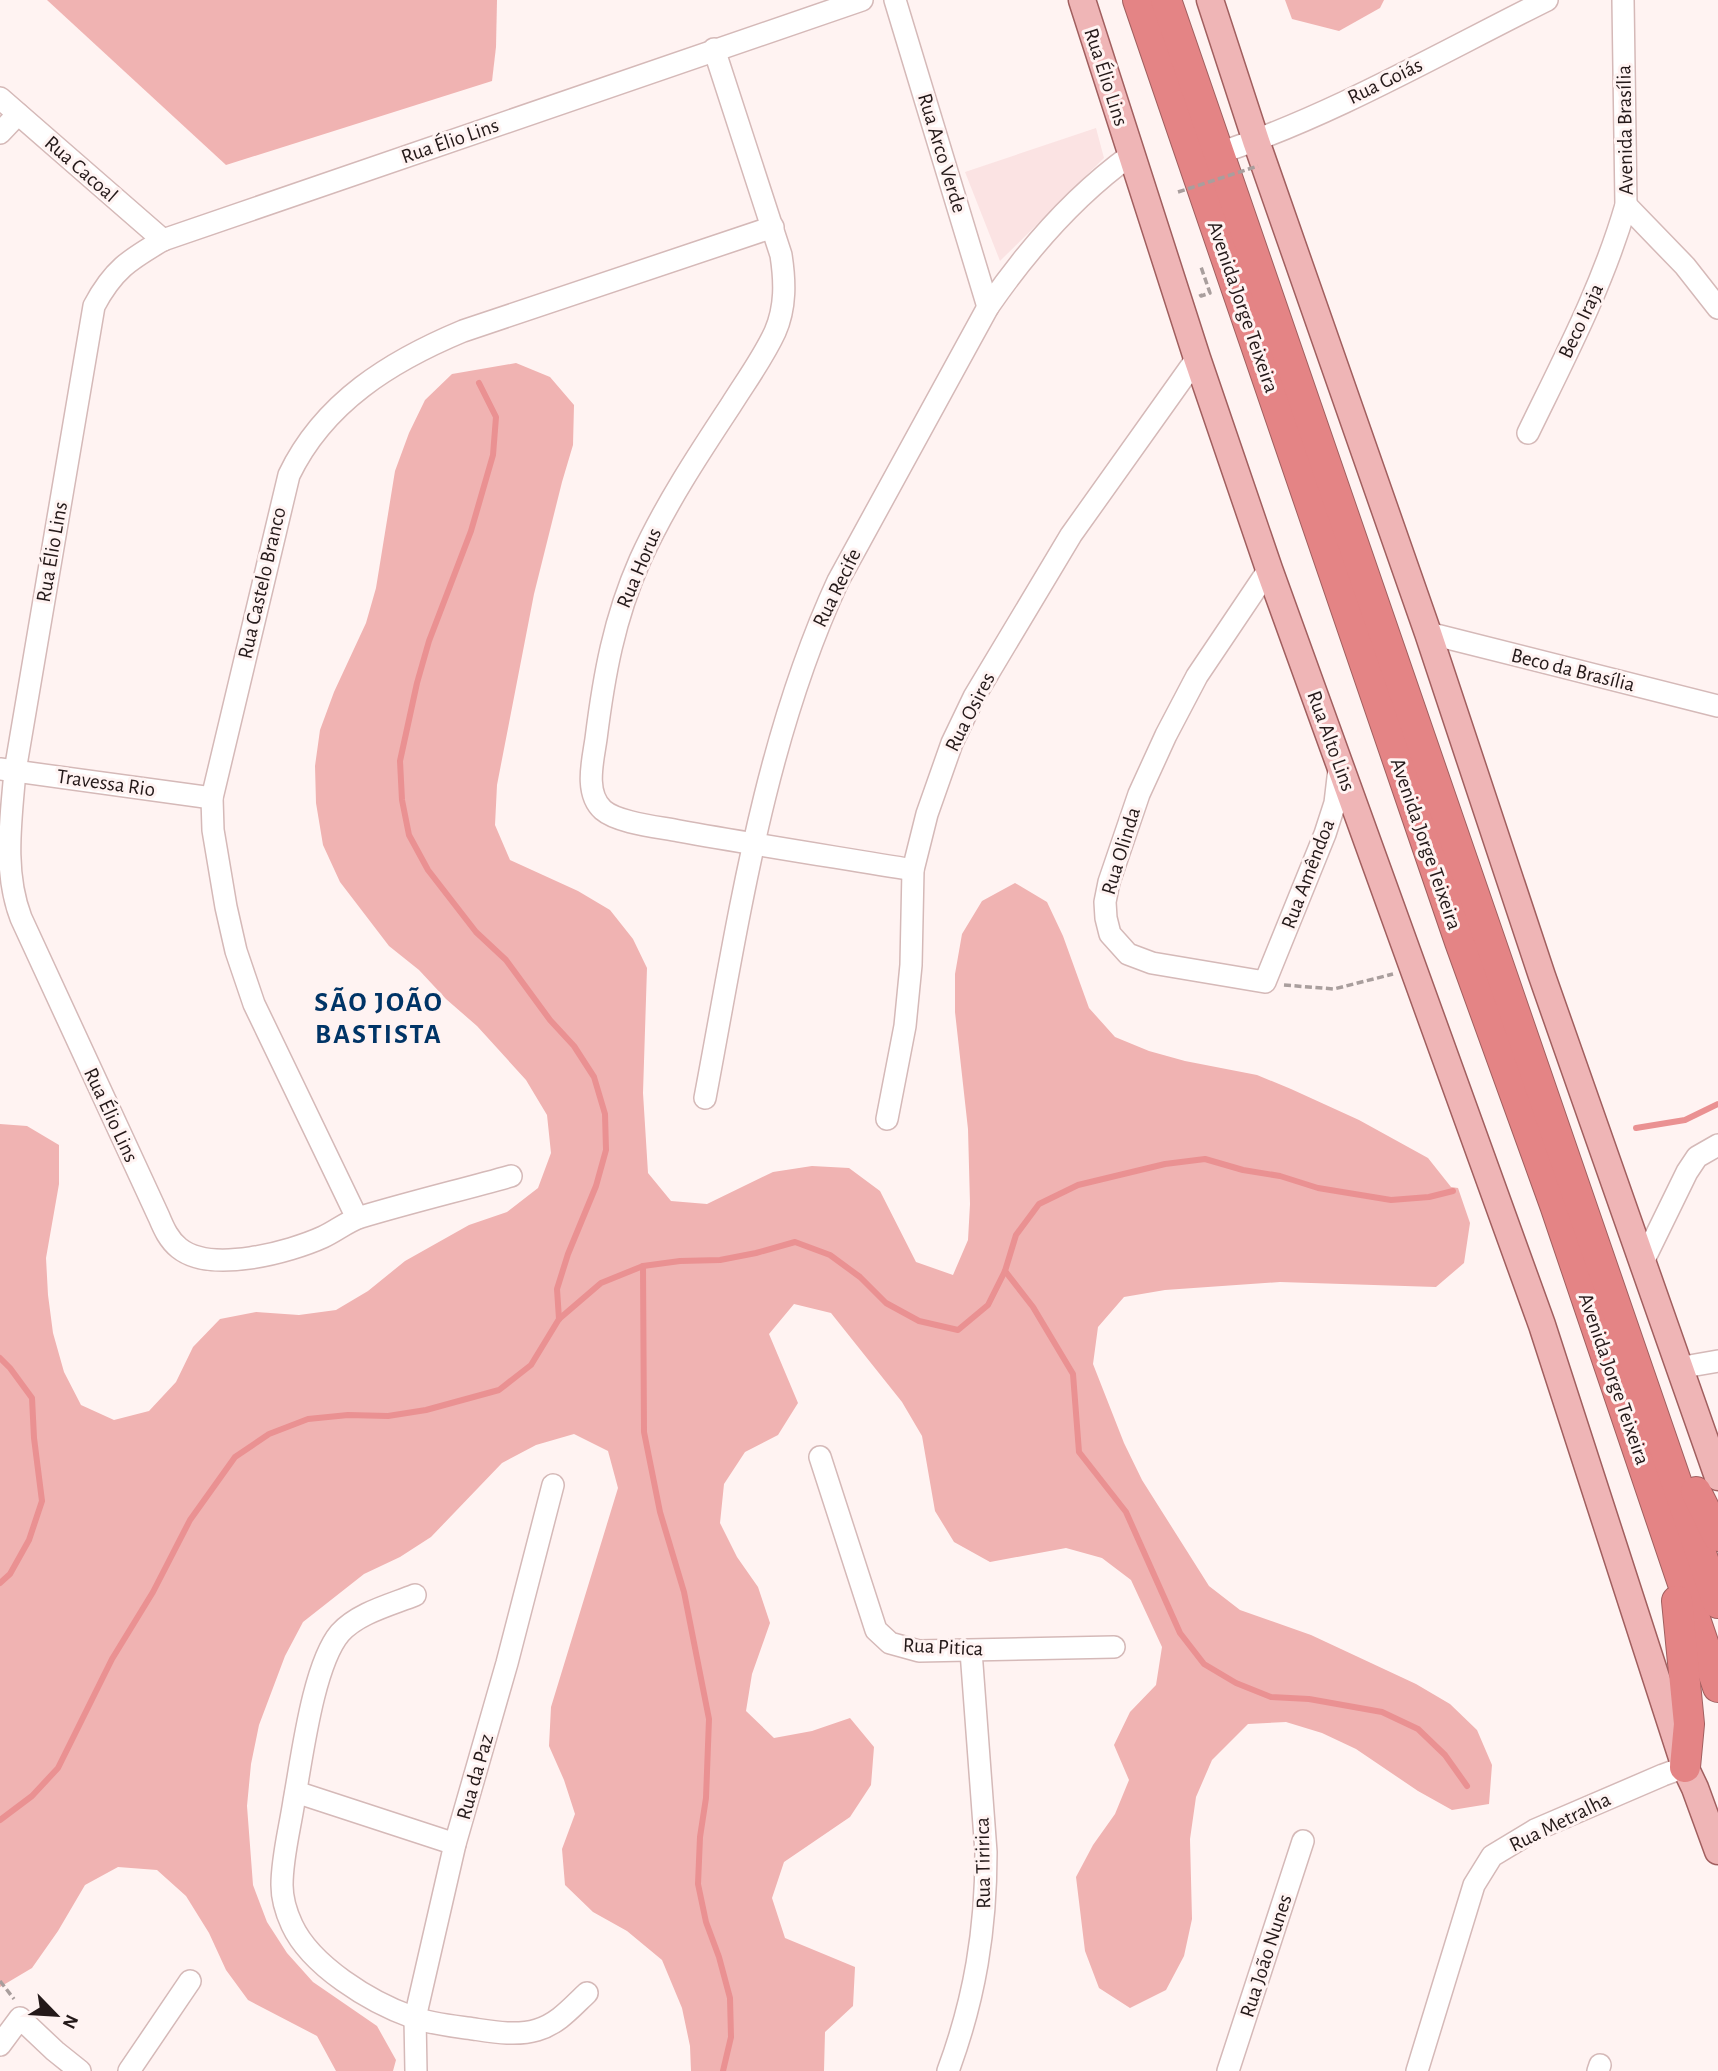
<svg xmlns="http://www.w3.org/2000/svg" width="1718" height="2071" viewBox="0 0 1718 2071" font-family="'Alegreya Sans',sans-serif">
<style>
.built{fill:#fbe3e3}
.green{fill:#f0b3b2}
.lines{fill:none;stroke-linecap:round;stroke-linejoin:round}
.stream{stroke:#ea9192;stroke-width:6}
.minor-casing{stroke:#d5b9b8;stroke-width:24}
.major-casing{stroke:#a15f5f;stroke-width:29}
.highway-casing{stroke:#a15f5f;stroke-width:32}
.path{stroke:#a99e9d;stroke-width:3.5;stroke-dasharray:7 3.5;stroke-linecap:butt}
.minor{stroke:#fff;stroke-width:21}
.major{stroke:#efb5b6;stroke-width:26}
.highway{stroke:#e48485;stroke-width:30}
.path-bridge{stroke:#a99e9d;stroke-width:3.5;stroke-dasharray:7 3.5;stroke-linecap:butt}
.labels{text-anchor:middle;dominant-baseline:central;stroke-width:6;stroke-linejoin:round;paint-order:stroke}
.street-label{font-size:21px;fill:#241919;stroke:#fff3f2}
.district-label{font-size:28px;font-weight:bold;letter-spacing:2px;fill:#003466;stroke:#fff3f2}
</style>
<rect width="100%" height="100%" fill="#fff3f2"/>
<!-- built -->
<path class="built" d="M1096 128 1104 158 1000 261 965 172Z"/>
<!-- green -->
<g class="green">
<path d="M47 0H497L496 47 492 81 226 165Z"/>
<path d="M1285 0H1384L1380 8 1339 31 1292 19Z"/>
<path d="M516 363 550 377 574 405 573 445 562 482 534 594 497 785 495 825 510 860 578 891 610 910 633 939 647 968 643 1093 648 1173 671 1201 707 1204 773 1172 812 1166 849 1168 880 1191 916 1262 953 1275 968 1240 970 1204 968 1129 955 1012V974L962 934 982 901 1015 883 1047 902 1063 936 1089 1008 1115 1037 1149 1051 1185 1061 1257 1075 1291 1089 1359 1120 1428 1158 1451 1187 1458 1188 1470 1223 1464 1263 1436 1287 1280 1282 1165 1290 1124 1297 1098 1327 1093 1364 1124 1443 1142 1480 1209 1586 1240 1610 1311 1635 1416 1684 1450 1704 1477 1730 1492 1765 1489 1804 1452 1810 1418 1791 1356 1749 1322 1733 1286 1722 1248 1724 1212 1760 1196 1797 1190 1839 1192 1919 1184 1956 1166 1990 1130 2008 1099 1988 1085 1951 1076 1877 1093 1845 1115 1814 1129 1780 1114 1745 1130 1712 1156 1685 1162 1647 1131 1580 1102 1558 1066 1548 990 1562 954 1542 935 1511 922 1436 902 1402 831 1313 794 1304 769 1334 798 1403 778 1435 745 1452 724 1484 720 1523 737 1557 758 1587 770 1623 752 1674 746 1711 774 1738 812 1731 850 1718 874 1747 871 1785 850 1817 784 1862 772 1898 785 1938 855 1967 853 2006 825 2032 824 2071H691L690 2046 682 2008 662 1960 627 1931 593 1912 565 1885 562 1849 575 1814 564 1780 549 1746 551 1707 618 1488 608 1451 574 1434 536 1445 502 1463 431 1537 400 1557 364 1574 303 1622 285 1656 259 1725 251 1764 247 1806 253 1885 267 1922 287 1953 313 1982 377 2026 396 2060 393 2071H336L317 2036 248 2000 226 1970 209 1933 186 1896 157 1870 118 1867 85 1885 58 1931 32 1968 0 1987V1124L27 1126 59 1145V1184L46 1258 48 1295 53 1333 64 1372 81 1405 114 1420 149 1411 176 1382 193 1347 220 1319 256 1312 299 1315 336 1310 368 1291 405 1261 469 1225 507 1212 538 1188 551 1153 547 1115 526 1080 477 1026 446 999 419 970 389 946 340 882 323 845 316 803 315 766 320 730 334 692 366 623 376 588 395 471 409 433 425 400 452 374Z"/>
</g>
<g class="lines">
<!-- stream -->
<g class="stream">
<path d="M479 383 496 417 493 455 471 531 429 641 417 683 400 761 402 800 409 835 428 870 476 932 506 960 550 1020 574 1046 594 1077 605 1114 606 1150 596 1186 568 1254 557 1289 559 1319"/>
<path d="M1636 1128 1685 1120 1718 1104"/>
<path d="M643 1266 644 1432 660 1512 684 1592 709 1719 706 1798 700 1837 698 1884 706 1922 719 1957 730 1998 731 2037 723 2071"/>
<path d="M1005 1271 1033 1307 1073 1374 1079 1452 1126 1512 1180 1633 1204 1664 1236 1683 1271 1697 1309 1699 1382 1712 1418 1729 1445 1755 1467 1786"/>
<path d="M0 1358 10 1368 32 1398 34 1438 42 1501 29 1540 10 1574 0 1583"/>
<path d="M0 1820 32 1796 58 1768 112 1659 153 1592 190 1520 235 1457 269 1434 308 1419 348 1415 388 1416 426 1410 499 1390 531 1365 559 1319 601 1283 643 1266 680 1261 720 1260 756 1253 795 1242 830 1255 860 1277 886 1303 919 1321 958 1330 988 1305 1005 1271 1016 1235 1039 1204 1078 1185 1165 1164 1205 1159 1243 1170 1280 1176 1318 1188 1391 1200 1429 1197 1453 1191"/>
</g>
<!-- minor casing -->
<g class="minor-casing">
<g id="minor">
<path d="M895 0 988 307"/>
<path d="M714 49 781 255C785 281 786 307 775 332 763 358 746 381 731 405 698 455 665 505 640 560 614 619 604 675 596 739 593 760 584 793 603 810 618 823 659 827 679 831 757 845 835 857 913 870"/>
<path d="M0 98 163 240"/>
<path d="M0 133 18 114"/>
<path d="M1219 153C1330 117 1442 52 1547 0"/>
<path d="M1626 205 1685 266 1718 308"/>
<path d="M1528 433C1564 359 1603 285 1626 205L1623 0"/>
<path d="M1269 569 1197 676 1166 735 1139 794 1109 882 1105 902 1106 918 1110 934 1128 954 1152 963 1265 982 1325 834 1335 803 1339 769"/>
<path d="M1428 633 1718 706"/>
<path d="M0 769 212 798"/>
<path d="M705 1098C738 924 763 743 838 581L988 307C1028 249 1074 196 1131 155"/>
<path d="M887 1119 905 1026 911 965 913 870 927 814 952 743 974 697 1071 535 1197 358"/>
<path d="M511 1176C461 1190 411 1202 361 1217 348 1221 336 1231 323 1237 290 1252 211 1274 179 1248 169 1240 164 1229 159 1217L21 918C3 871 11 820 15 771L94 306C113 270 129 260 163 240L862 0"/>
<path d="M357 1218 254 1004 236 951 226 907 213 830 212 798 289 475C324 402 391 361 463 331L773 227"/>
<path d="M1642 1264 1687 1172 1697 1157 1718 1145"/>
<path d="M1678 1368 1718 1361"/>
<path d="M820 1457 876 1630 890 1643 919 1651 1114 1647"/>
<path d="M415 1595C390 1605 358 1613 340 1633 313 1665 302 1758 294 1801 290 1828 282 1857 282 1885 282 1899 286 1912 292 1925 311 1966 370 2002 412 2017 431 2024 453 2026 474 2029 494 2032 517 2036 537 2030 558 2024 572 2007 587 1993"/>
<path d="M296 1792 455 1844"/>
<path d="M0 2045 20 2018 55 2051 80 2071"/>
<path d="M129 2071 190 1981"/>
<path d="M416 2071 415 2018 455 1844 507 1663 553 1485"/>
<path d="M948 2071C975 1998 986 1930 986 1852L971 1651"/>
<path d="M1228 2071 1303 1841"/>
<path d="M1417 2071 1474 1885 1492 1856 1535 1830 1663 1775 1685 1767"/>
<path d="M1598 2071 1600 2065"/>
</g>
</g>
<!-- major casing -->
<g class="major-casing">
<g id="major">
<path d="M1082 0 1197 358 1269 569 1542 1325 1685 1767 1695 1788 1718 1851"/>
<path d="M1210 0 1256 141 1428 633 1542 976 1718 1477"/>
</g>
</g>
<!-- highway casing -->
<g class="highway-casing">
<g id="highway">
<path d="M1138 0 1460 942 1555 1205 1718 1687"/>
<path d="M1166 0 1718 1603"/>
<path d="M1696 1492 1718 1536"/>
<path d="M1677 1601 1689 1724 1685 1767"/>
</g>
</g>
<!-- path -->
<g class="path">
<path d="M1200 294 1201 296 1210 293 1201 267"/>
<path d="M1284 985 1334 989 1393 974"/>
<path d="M0 1981 14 1999"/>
</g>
<!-- minor -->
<use href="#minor" class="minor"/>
<!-- major -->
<use href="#major" class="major"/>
<!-- highway -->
<use href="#highway" class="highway"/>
<!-- path-bridge -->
<path class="path-bridge" d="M1178 192 1258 166"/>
</g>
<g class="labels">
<!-- street labels -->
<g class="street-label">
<text transform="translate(1106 77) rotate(72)">Rua Élio Lins</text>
<text transform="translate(1385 81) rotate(-26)">Rua Goiás</text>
<text transform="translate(1625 130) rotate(-91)">Avenida Brasília</text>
<text transform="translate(450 141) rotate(-19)">Rua Élio Lins</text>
<text transform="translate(942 153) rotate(73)">Rua Arco Verde</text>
<text transform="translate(81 169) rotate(41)">Rua Cacoal</text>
<text transform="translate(1243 307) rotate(71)">Avenida Jorge Teixeira</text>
<text transform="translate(1581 321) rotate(-65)">Beco Iraja</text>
<text transform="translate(52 552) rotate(-80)">Rua Élio Lins</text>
<text transform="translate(639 568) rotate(-67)">Rua Horus</text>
<text transform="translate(262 583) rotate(-77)">Rua Castelo Branco</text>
<text transform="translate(837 588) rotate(-64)">Rua Recife</text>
<text transform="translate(1573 670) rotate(14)">Beco da Brasília</text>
<text transform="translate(970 712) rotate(-63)">Rua Osires</text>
<text transform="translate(1331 741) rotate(70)">Rua Alto Lins</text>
<text transform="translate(106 783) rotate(8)">Travessa Rio</text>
<text transform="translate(1426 844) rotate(71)">Avenida Jorge Teixeira</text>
<text transform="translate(1121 851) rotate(-73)">Rua Olinda</text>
<text transform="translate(1308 874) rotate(-69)">Rua Amêndoa</text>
<text transform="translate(111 1115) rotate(65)">Rua Élio Lins</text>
<text transform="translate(1614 1379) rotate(71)">Avenida Jorge Teixeira</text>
<text transform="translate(943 1647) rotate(3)">Rua Pitica</text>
<text transform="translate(475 1777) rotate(-74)">Rua da Paz</text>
<text transform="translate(1560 1822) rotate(-26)">Rua Metralha</text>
<text transform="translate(983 1863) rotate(-91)">Rua Tiririca</text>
<text transform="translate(1266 1956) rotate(-72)">Rua João Nunes</text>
</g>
<!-- district labels -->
<g class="district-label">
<text x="379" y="1003">SÃO JOÃO<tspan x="379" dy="32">BASTISTA</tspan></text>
</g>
</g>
<!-- north arrow -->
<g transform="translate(56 2015) rotate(115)" stroke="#fff3f2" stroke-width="5" paint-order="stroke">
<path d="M0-5L12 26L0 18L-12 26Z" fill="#241919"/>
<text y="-10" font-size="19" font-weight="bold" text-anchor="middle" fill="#241919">N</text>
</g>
</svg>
